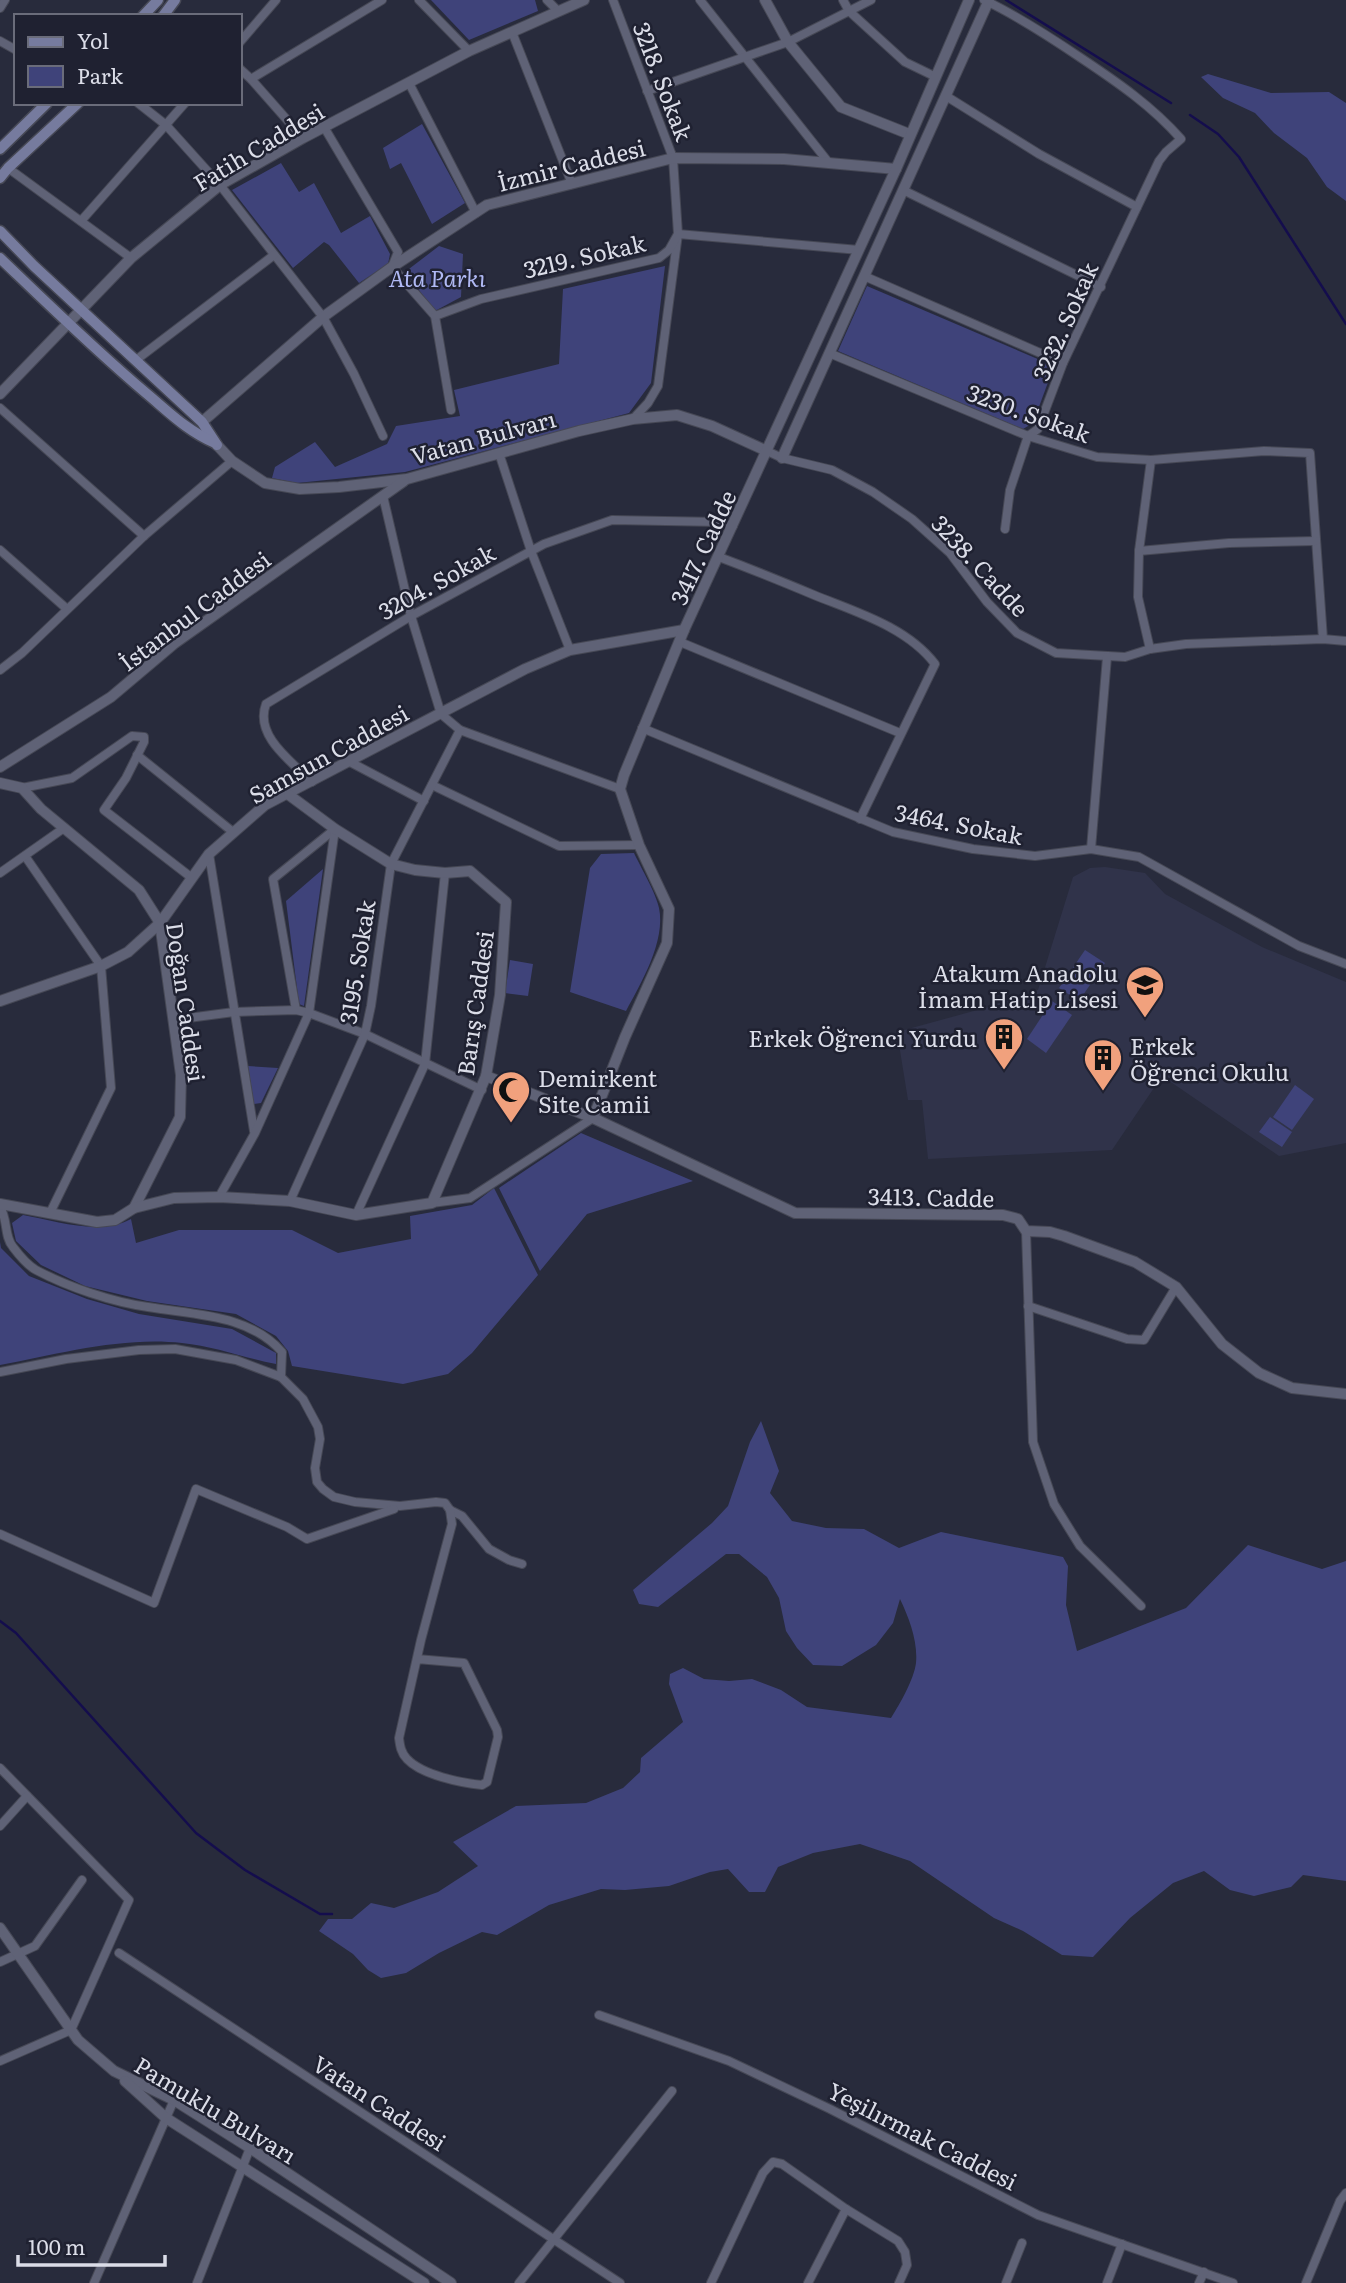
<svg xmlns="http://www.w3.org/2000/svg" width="1346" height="2283" viewBox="0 0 1346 2283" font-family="Literata,serif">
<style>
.built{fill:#30334a}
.green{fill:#3f437a}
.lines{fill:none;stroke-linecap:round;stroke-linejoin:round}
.stream{stroke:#140d4d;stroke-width:2.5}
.minor-casing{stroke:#464855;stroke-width:10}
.tertiary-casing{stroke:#464855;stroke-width:12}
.secondary-casing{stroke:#464855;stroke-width:13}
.minor{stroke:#5f6276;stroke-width:8}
.tertiary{stroke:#5f6276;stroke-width:10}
.secondary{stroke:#767b9e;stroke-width:10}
.labels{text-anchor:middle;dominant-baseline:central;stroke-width:5;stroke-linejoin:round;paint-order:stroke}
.street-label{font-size:23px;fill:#dbdde8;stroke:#1f2131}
.park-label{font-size:23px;font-style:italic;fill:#b0b9f4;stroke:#1f2131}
.poi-label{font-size:23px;fill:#dbdde8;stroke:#1f2131;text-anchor:end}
</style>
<rect width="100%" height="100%" fill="#282b3c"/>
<!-- built -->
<path class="built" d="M1105 867 1145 873 1165 894 1262 947 1346 982V1143L1279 1156 1162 1076 1112 1150 928 1159 922 1100H908L897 1032 992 1006 1038 990 1073 877 1090 868Z"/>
<!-- green -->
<g class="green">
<path d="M431 0H535L538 11 469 40Z"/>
<path d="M1208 74 1271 93 1329 92 1346 103V201L1327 187 1307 158 1274 133 1255 113 1223 98 1201 77Z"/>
<path d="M422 124 465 203 432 224 401 163 390 169 383 148Z"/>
<path d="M281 163 299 192 314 183 341 233 370 216 390 254 388 264 359 283 329 245 324 242 293 268 232 190Z"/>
<path d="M439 246 463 254 461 297 435 311 405 272Z"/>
<path d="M665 266 651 383 629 413 405 472 297 483 272 478 275 467 315 442 335 467 387 444 396 426 460 416 454 390 559 364 563 289Z"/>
<path d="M867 286 1054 366 1033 423 1023 429 838 351Z"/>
<path d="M634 853C641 868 656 893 659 908 666 941 641 983 626 1011L570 992 590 868 601 854Z"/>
<path d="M323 869 304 1006 299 1004 286 901Z"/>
<path d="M1085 950 1105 963 1079 1001 1059 988Z"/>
<path d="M510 960 533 964 528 996 505 993Z"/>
<path d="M1052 1001 1072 1015 1046 1053 1027 1039Z"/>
<path d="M248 1066 278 1068 261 1103 254 1104Z"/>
<path d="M1295 1085 1314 1099 1292 1130 1273 1117Z"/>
<path d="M1270 1117 1292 1132 1282 1147 1259 1132Z"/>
<path d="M581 1133 693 1181 587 1214 540 1271 499 1188Z"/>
<path d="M494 1188 538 1275 472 1353 448 1374 403 1384 292 1366 288 1351 276 1336 236 1314 147 1301 85 1286 41 1265 16 1241 12 1223 23 1215C57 1221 99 1236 131 1219L136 1243 179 1230H292L338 1253 411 1239 410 1216 472 1205Z"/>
<path d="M0 1242 1 1248 29 1276 87 1299 139 1314 232 1329 276 1353V1364C244 1358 214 1346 182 1343 124 1336 57 1354 0 1365Z"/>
<path d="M761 1421 779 1471 770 1493 792 1521 826 1528 864 1529 899 1548 941 1532 1063 1557 1068 1566 1066 1605 1077 1651 1186 1608 1248 1545 1322 1569 1346 1561V1881L1303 1875 1291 1887 1254 1896 1230 1890 1204 1871 1173 1883 1130 1918 1093 1957 1062 1955 1023 1931 994 1918 910 1861 860 1844 813 1853 778 1867 765 1892H749L728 1869 710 1872 669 1886 625 1890 601 1889 549 1905 497 1935 482 1932 439 1953 406 1973 381 1978 368 1970 353 1954 319 1931 328 1919H352L371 1903 394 1908 438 1892 478 1866 453 1842 516 1806 586 1803 623 1788 640 1772 641 1758 683 1722 669 1684 670 1674 683 1668 704 1679 729 1681 752 1679 781 1690 807 1707 891 1718C900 1704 914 1679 916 1663 918 1641 909 1618 900 1599L893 1623 876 1645 842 1666 813 1665 797 1648 786 1631 779 1598 767 1577 739 1554H726L658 1607 639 1604 633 1590 712 1523 728 1506 750 1442Z"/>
</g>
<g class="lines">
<!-- stream -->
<g class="stream">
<path d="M1006 0 1171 103"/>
<path d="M1190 115 1218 134 1239 157 1346 324"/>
<path d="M0 1621 16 1633 196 1833 245 1870 320 1914H332"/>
</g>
<!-- minor casing -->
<g class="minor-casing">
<g id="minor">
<path d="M419 0 469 51"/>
<path d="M547 0 558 11"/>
<path d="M613 0 673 158 678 234 658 386 648 403 633 419"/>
<path d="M700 0 829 163"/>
<path d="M843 0 849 11 905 62 936 77"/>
<path d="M984 0C1018 16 1050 37 1081 58 1117 82 1152 106 1181 139L1166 152 1159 161 1063 363 1038 429 1028 436 1010 490 1005 529"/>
<path d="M0 8 5 0"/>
<path d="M512 32 572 184"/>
<path d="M0 41 16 50"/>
<path d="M240 42 276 0"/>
<path d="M240 69 251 79 303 138"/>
<path d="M251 79 382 0"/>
<path d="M409 83 476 213"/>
<path d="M647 91 788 42 871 0"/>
<path d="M946 96 1039 154 1137 207"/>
<path d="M138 103 166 125 220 185 323 317 354 374 383 436"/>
<path d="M324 127 398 252 392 267 435 316 451 410"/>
<path d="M8 168 131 258"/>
<path d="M903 190 1101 287"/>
<path d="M81 221 185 103"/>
<path d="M864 276 1063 363"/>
<path d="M435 316 481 299 659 258 669 250 678 234 859 250"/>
<path d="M829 353 1028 436 1097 457 1151 460 1264 451 1310 453 1323 639"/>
<path d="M136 360 274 255"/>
<path d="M0 408 144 536"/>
<path d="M767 451 782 458 832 470 873 492 912 519 950 553 987 602 1017 633 1056 653 1125 657 1150 649 1186 644 1323 639 1346 641"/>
<path d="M499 453 531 551 570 650"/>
<path d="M383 496 411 616 441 714 460 730 620 789"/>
<path d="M0 550 67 609"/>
<path d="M1139 551 1229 543 1316 541"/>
<path d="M719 557C751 569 783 582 814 595 856 612 907 627 935 664L860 819"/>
<path d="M680 642 900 733"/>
<path d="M1150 649 1138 597 1139 551 1151 460"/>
<path d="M0 670 22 653 144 536 232 461"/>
<path d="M642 728 893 832 973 849 1035 856 1091 849 1139 857 1299 946 1346 964"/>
<path d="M137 755 233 832"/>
<path d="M350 762 424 801"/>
<path d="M312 782C292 762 254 736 266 704L411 616 544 544 612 520 719 522 733 526"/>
<path d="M432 785 559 846 639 845"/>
<path d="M22 788 72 778 132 736 144 737V742L126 778 104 810 192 878"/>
<path d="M1091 849 1107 657"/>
<path d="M209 854 254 1131"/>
<path d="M25 856 101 966 111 1088 50 1213"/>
<path d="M0 873 64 828"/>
<path d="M296 1010 273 879 335 829"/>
<path d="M173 1020 234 1012 296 1010 309 1013 365 1034 482 1090"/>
<path d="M219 1197 255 1133 309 1013 335 829"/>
<path d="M290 1201 365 1034 371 1006 391 864 460 730"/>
<path d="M432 1203 470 1198 593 1118"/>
<path d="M0 1207C8 1219 4 1237 13 1247 19 1255 27 1265 36 1270 68 1287 112 1302 148 1307 194 1315 249 1314 282 1352L281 1377"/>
<path d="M356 1215 425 1064 445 873"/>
<path d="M1026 1231 1033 1442 1054 1504 1080 1546 1141 1606"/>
<path d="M1028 1306 1127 1339 1144 1340 1176 1287"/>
<path d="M0 1372 66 1359 139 1350 175 1349 236 1360 281 1377 303 1399 318 1427 320 1439 315 1468 317 1482 323 1489 334 1497 355 1502 400 1506 436 1502 445 1503 450 1510 462 1516 489 1549 509 1560 522 1564"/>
<path d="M0 1534 154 1603 196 1489 287 1527 307 1539 394 1509"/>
<path d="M417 1659 464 1663 497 1730 498 1737 487 1782 482 1785C461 1783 422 1775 407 1759 401 1753 400 1746 399 1738L421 1640 452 1524 450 1510"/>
<path d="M0 1768 129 1900 71 2030 0 2061"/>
<path d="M0 1826 27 1796"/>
<path d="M119 1953 620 2283"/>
<path d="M0 1962 35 1946 82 1880"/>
<path d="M599 2015 729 2061 830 2109 1038 2215 1233 2283"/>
<path d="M94 2283 174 2100"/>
<path d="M197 2283 250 2148"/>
<path d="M519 2283 672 2091"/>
<path d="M711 2283 763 2173 773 2162 782 2164 846 2209 898 2241 905 2252 907 2265 899 2283"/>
<path d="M808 2283 846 2209"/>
<path d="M1006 2283 1022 2243"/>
<path d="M1107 2283 1122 2244"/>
<path d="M1199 2283 1204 2272"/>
<path d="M1306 2283 1340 2201 1346 2193"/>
</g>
</g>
<!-- tertiary casing -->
<g class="tertiary-casing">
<g id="tertiary">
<path d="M765 0 788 42 841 107 909 134"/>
<path d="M0 394 131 258 220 185 303 138 469 51 584 0"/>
<path d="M202 422 323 317 392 267 487 205 673 158 784 159 896 169"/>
<path d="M217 445 232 461 265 483 300 489 339 487 407 479 579 431 633 419 677 415 712 426 767 451"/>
<path d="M782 458 989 0"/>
<path d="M0 767 111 697 175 643 404 481"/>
<path d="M0 783 22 788 41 809 139 890 160 923 181 1075 180 1117 134 1208"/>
<path d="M0 1001 101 966 128 952 160 923 209 854 265 805 525 669 570 650 684 630"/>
<path d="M486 1076 593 1118 795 1213 1003 1215 1018 1219 1026 1231 1050 1232 1064 1236 1135 1262 1176 1287 1222 1344 1259 1373 1292 1388 1346 1394"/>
<path d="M593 1118 625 1037 667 943 669 909 639 845 620 789 624 775 684 630 896 169 969 0"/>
<path d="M0 1204 97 1222 115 1220 134 1208 174 1198 219 1197 290 1201 356 1215 432 1203 486 1076 500 995 506 902 470 871 445 873 415 870 391 864 335 829 289 795"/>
<path d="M0 1928 78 2040 114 2071 174 2100 250 2148 451 2283"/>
<path d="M125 2081 166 2118 424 2283"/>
</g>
</g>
<!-- secondary casing -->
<g class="secondary-casing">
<g id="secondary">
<path d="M143 16 158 0"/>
<path d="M163 16 175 0"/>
<path d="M0 149 47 103"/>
<path d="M0 178 8 168 78 103"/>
<path d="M0 231 34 266 202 422 217 445"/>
<path d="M0 258C48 304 95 350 146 393 170 413 186 430 215 443"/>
</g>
</g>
<!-- minor -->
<use href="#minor" class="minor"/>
<!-- tertiary -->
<use href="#tertiary" class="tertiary"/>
<!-- secondary -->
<use href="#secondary" class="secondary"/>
</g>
<!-- icons -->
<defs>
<g id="school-pin" transform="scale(2.0125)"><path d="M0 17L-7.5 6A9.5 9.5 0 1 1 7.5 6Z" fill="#f1a17d" stroke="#1f2131"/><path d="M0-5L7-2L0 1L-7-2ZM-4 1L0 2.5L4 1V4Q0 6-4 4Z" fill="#111"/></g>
<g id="building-pin" transform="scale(2.0125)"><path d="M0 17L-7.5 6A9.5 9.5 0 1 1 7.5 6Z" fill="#f1a17d" stroke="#1f2131"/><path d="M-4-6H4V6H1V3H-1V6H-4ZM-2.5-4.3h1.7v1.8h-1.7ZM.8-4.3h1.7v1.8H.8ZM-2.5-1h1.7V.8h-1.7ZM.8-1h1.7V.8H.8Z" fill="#111"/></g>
<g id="mosque-pin" transform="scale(2.0125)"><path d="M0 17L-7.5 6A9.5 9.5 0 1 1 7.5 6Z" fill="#f1a17d" stroke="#1f2131"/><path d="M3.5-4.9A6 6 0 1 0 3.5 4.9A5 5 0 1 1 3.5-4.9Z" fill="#111"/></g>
</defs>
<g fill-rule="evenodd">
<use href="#school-pin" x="1145" y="985"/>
<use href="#building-pin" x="1004" y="1037"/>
<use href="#building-pin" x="1103" y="1058"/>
<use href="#mosque-pin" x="511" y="1090"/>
</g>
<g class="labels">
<!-- street labels -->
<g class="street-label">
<text transform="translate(664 81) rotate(69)">3218. Sokak</text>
<text transform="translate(258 146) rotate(-31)">Fatih Caddesi</text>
<text transform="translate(571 164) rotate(-14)">İzmir Caddesi</text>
<text transform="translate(584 255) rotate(-13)">3219. Sokak</text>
<text transform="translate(1064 321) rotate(-66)">3232. Sokak</text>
<text transform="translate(1029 412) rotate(20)">3230. Sokak</text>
<text transform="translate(483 436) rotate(-15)">Vatan Bulvarı</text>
<text transform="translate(702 547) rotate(-65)">3417. Cadde</text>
<text transform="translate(981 565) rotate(47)">3238. Cadde</text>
<text transform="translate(436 581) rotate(-29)">3204. Sokak</text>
<text transform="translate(194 610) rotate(-37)">İstanbul Caddesi</text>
<text transform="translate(328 753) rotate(-29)">Samsun Caddesi</text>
<text transform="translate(959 823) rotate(11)">3464. Sokak</text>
<text transform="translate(356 962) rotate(-81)">3195. Sokak</text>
<text transform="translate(187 1002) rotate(82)">Doğan Caddesi</text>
<text transform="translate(474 1003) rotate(-82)">Barış Caddesi</text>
<text transform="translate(931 1196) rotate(1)">3413. Cadde</text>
<text transform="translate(380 2102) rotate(33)">Vatan Caddesi</text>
<text transform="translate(216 2109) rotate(31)">Pamuklu Bulvarı</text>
<text transform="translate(923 2135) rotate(27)">Yeşilırmak Caddesi</text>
</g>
<!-- park labels -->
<g class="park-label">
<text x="437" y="277">Ata Parkı</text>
</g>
<!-- poi labels -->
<g class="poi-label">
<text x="1118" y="972">Atakum Anadolu<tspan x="1118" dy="26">İmam Hatip Lisesi</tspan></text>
<text x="977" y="1037">Erkek Öğrenci Yurdu</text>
<text x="1130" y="1045" text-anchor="start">Erkek<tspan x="1130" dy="26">Öğrenci Okulu</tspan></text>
<text x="538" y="1077" text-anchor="start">Demirkent<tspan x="538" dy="26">Site Camii</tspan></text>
</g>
</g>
<!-- legend -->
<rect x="14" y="14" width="228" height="91" fill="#1f2131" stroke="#6a6c7a" stroke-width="2"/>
<rect x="28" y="37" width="35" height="10" fill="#767b9e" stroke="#6a6c7a" stroke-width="2"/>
<text x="77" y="49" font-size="21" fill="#dbdde8">Yol</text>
<rect x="28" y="66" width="35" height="21" fill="#3f437a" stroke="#6a6c7a" stroke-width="2"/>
<text x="77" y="84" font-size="21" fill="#dbdde8">Park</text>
<!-- scale -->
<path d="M18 2255v10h147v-10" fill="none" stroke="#dbdde8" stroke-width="3.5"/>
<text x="28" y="2255" font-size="21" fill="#dbdde8" stroke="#1f2131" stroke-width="5" paint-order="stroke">100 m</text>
</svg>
